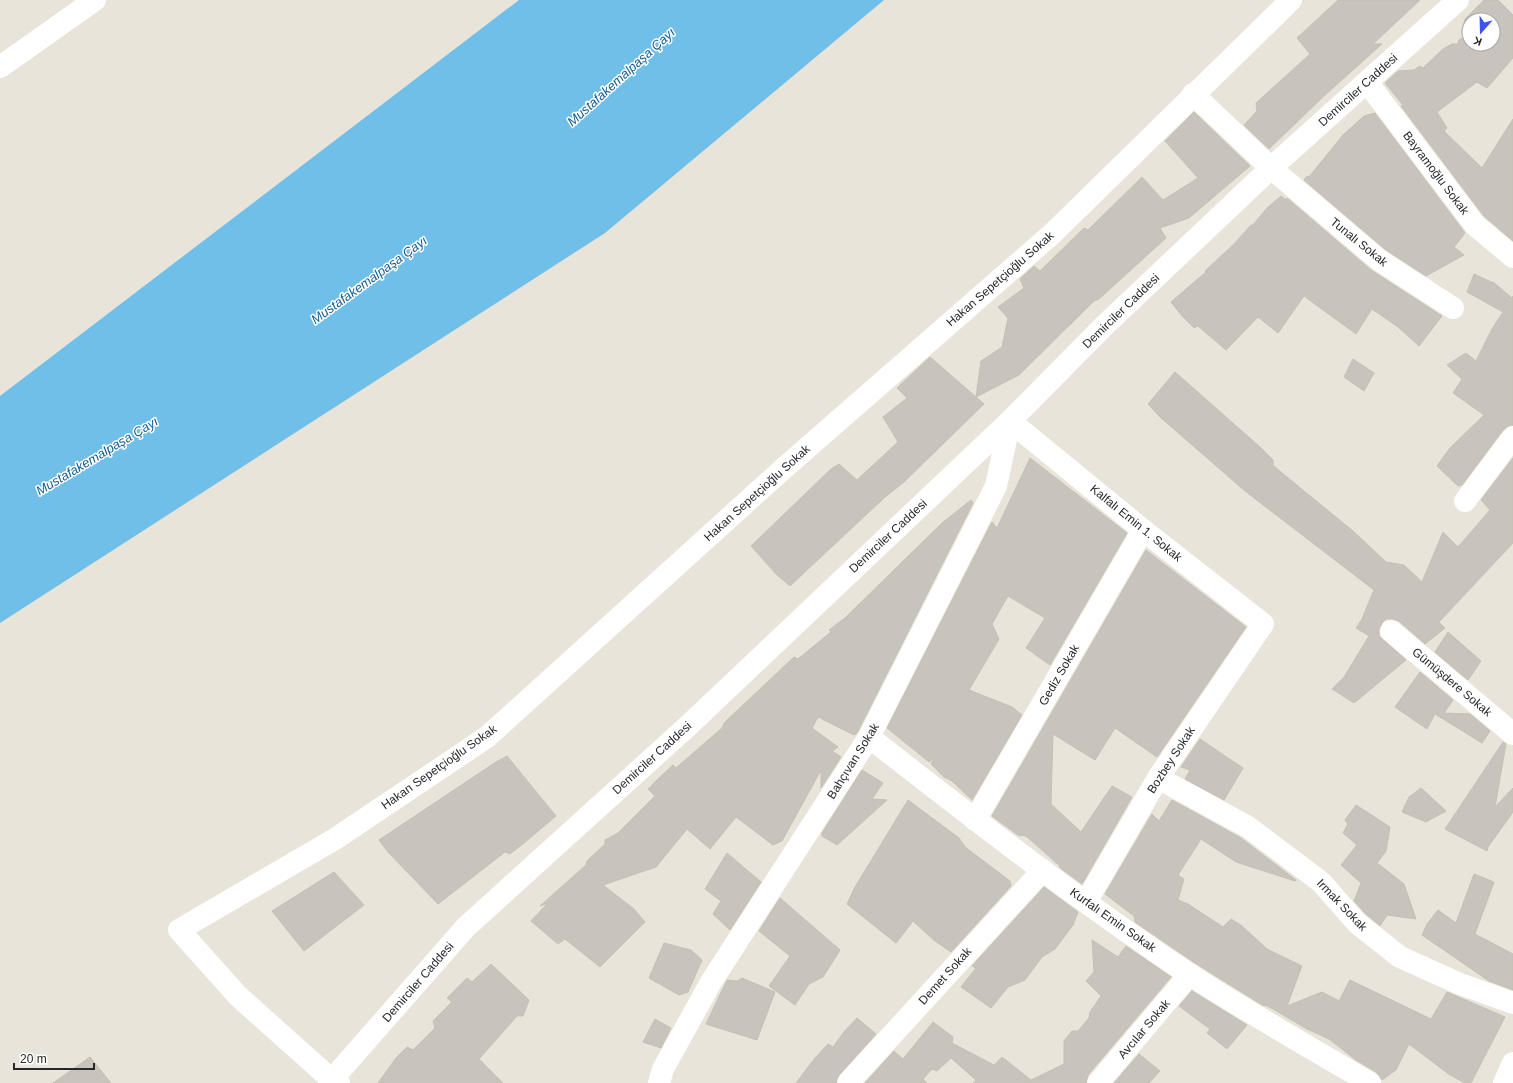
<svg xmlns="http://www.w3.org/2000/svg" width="1513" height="1083" viewBox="0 0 1513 1083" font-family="Helvetica,sans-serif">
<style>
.water{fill:#6fbfe9}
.building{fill:#c8c3bc;stroke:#c4c0b3;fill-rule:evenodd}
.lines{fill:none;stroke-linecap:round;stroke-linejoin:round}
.street{stroke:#fff;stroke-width:22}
.secondary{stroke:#fff;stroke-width:22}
.labels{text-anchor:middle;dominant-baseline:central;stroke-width:3;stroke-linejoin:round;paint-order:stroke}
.street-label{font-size:12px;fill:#272727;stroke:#fff}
.water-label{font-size:13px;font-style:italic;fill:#125b90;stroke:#fff}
</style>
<rect width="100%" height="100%" fill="#e9e4d9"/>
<!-- water -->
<path class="water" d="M519 0H884L605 233 0 623V396Z"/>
<!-- building -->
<g class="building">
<path d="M1338 0H1420L1373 44H1382L1325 95 1269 149 1244 125 1257 111 1256 103 1310 54 1297 38Z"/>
<path d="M1484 0H1498L1513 15V58L1487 88 1477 82 1437 112 1447 128 1444 131 1482 168 1513 119V241L1484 216 1401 106 1403 105 1385 83 1398 71 1414 70 1420 66 1423 68 1443 49 1452 44H1458L1459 40 1467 35 1462 31 1465 19ZM1469 20H1493V44H1469Z"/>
<path d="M1194 112 1250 166 1189 218 1160 228 1166 238 1099 299 1094 301 1019 375 976 397 981 361 1002 347 1008 318 998 307 1024 288 1020 279 1034 266 1040 271 1084 228 1088 230 1142 177 1163 200 1198 178 1165 141Z"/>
<path d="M1375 113 1465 233 1454 247 1464 255 1426 276 1386 250 1304 180 1307 176 1309 177 1343 135 1364 116Z"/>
<path d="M1281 196 1286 200 1287 198 1371 270 1442 316 1419 346 1398 327 1372 309 1356 334 1304 296 1278 333 1258 317 1226 350 1198 326 1194 328 1182 316 1171 302 1206 272 1205 271 1234 244 1251 225H1253L1267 208Z"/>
<path d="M1474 274 1491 282H1493L1512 298 1513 296V425L1503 430 1462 485 1458 486 1437 466 1450 448 1484 415 1453 393 1462 379 1447 365 1466 353 1476 361 1492 329 1503 312 1467 292Z"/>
<path d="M930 357 984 404 904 482 884 498 790 586 776 574 751 546 831 469 839 464 857 480 898 442 883 417 907 398 897 388Z"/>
<path d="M1353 359 1374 373 1364 391 1344 377Z"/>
<path d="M1175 372 1260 447 1273 460V465L1282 473 1353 531 1386 562 1404 565 1422 582 1443 532 1458 547 1490 510 1481 500 1513 458V543L1439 622 1445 628 1425 644 1399 621 1393 619H1386L1382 623 1379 629V636L1406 660 1354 703 1332 689 1344 677 1369 636 1356 628 1362 619 1374 590 1245 491 1160 417 1148 404Z"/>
<path d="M1030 458 1127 533 1050 665 1026 648 1045 618 1008 596 992 624 999 639 969 690 1012 707 1022 715 972 800 952 781 944 777 931 764 934 758 929 762 887 728 992 522 997 528Z"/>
<path d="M971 500 973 503 857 733 854 735 818 717 812 728 838 747 832 751 841 757 821 788V770L782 841 773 845 736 817 710 849 687 829 656 867 603 885 634 909 645 922 600 967 565 939 558 944 531 921 548 903 540 906 586 865 587 861 605 844V840L618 833 655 796 648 789 659 778 673 765 676 768 722 728 725 722 794 657 798 659 831 632 829 630 845 618 942 523Z"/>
<path d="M1146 550 1246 627 1157 757 1115 728 1095 760 1053 734 1051 804 1081 832 1112 786 1132 797 1082 884 1059 867 1060 866 1026 836 1018 835 992 816Z"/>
<path d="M1448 632 1481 661 1468 680 1435 652Z"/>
<path d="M1420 672 1453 700 1444 713 1470 714 1490 731 1482 743 1435 714 1427 729 1395 707Z"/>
<path d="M1200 739 1243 768 1224 800 1185 779 1190 770 1181 767Z"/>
<path d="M1503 742 1506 744 1495 807 1513 788V812L1488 847 1487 851 1445 829Z"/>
<path d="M507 756 556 816 524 843 510 854 505 852 438 904 388 852 379 840 496 762Z"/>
<path d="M862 770 883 783 872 799 887 800 837 845 822 836V833Z"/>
<path d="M1421 788 1446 811 1426 822 1402 812 1409 797Z"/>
<path d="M908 800 959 838 965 847 1010 881 1011 886 951 952 935 941 913 921 896 943 847 904 855 887Z"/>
<path d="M1172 800 1241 838 1296 880 1295 881 1236 862 1201 839 1178 875 1184 879 1178 900 1188 904 1223 927 1231 919 1242 926 1267 949 1302 966 1287 1006 1322 992 1339 1001 1350 980 1431 1019 1447 992 1505 1017 1471 1083H1465L1450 1075 1409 1044 1396 1070 1382 1080 1376 1072 1356 1060 1329 1039 1307 1029 1273 1009 1265 1005 1264 1006 1195 963 1135 922 1134 916 1105 894 1152 814 1159 821Z"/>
<path d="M1356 805 1390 827 1386 851 1377 863 1404 884 1416 919 1387 915 1380 926 1366 914 1354 901 1361 883 1341 865 1357 845 1343 833 1348 824 1345 820Z"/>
<path d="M727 853 761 882 730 930 713 914 721 901 705 889Z"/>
<path d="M334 872 364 905 304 951 272 911Z"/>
<path d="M1474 874 1494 882 1475 934 1513 954V990L1489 981 1422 935 1427 924 1438 910 1456 923Z"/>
<path d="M1044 887 1078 912 1073 925 1055 949 1042 957 1025 980 1008 987 991 1008 961 987 976 968 972 966Z"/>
<path d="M780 898 840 950 823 977 809 984 795 1005 769 986 790 956 759 931Z"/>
<path d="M1092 940 1118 957 1126 946 1171 977 1088 1075 1086 1083H973L976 1080 951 1058 937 1071 932 1069 923 1079 927 1083H865L894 1051 903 1059 933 1022 953 1037 952 1043 994 1065 1002 1057 1031 1080 1064 1064V1041L1072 1031H1078L1089 1018 1090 1012 1101 996 1086 981 1094 972Z"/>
<path d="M664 943 691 950 702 960 688 992 679 995 649 978Z"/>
<path d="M491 964 529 1000 523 1016H517L479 1059 503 1083H378L396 1058 407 1047 413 1050 435 1028 433 1021 452 1002 447 998 467 978 472 982Z"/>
<path d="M742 978 775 992 757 1040 706 1024 727 980 737 981Z"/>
<path d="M1192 991 1247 1025 1227 1049 1207 1033 1210 1029 1179 1006Z"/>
<path d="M857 1018 876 1034 839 1075 836 1083H796L815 1058 828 1044 833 1047 844 1032Z"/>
<path d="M655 1019 671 1028 661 1048 643 1042Z"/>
<path d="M1139 1054 1160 1071 1149 1083H1114Z"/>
<path d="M90 1057 111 1083H53Z"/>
</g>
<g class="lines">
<!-- street -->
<g class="street">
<path d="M0 67 95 0"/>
<path d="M1367 82 1475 225 1513 257"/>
<path d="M1193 94 1271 168 1379 260 1453 308"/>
<path d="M1465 501 1513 437"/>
<path d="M1391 631 1513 734"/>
<path d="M869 737C974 819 1079 901 1189 974 1248 1013 1310 1047 1370 1083"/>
<path d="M1158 778 1248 827 1321 882 1357 923 1400 957 1460 984 1513 1003"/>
<path d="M975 820 1143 530"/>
<path d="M339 1083 332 1080 238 996 179 930 335 839 487 737 783 469 1053 233 1291 0"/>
<path d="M659 1083 663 1069 711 982 869 737 996 486 1010 421 1143 530 1263 624 1158 778 1086 902"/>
<path d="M848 1083 1043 870"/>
<path d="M1098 1083 1190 974"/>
</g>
<!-- secondary -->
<g class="secondary">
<path d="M329 1083 466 927 689 725 1010 421 1104 326 1271 168 1458 0"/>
<path d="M1504 1083 1513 1063"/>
</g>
</g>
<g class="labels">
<!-- street labels -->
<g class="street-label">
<text transform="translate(1358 90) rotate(-42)">Demirciler Caddesi</text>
<text transform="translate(1436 173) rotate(53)">Bayramoğlu Sokak</text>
<text transform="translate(1359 242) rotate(39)">Tunalı Sokak</text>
<text transform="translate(1000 279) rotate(-41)">Hakan Sepetçioğlu Sokak</text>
<text transform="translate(1121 311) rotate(-44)">Demirciler Caddesi</text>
<text transform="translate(757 493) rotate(-42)">Hakan Sepetçioğlu Sokak</text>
<text transform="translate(1136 523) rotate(39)">Kalfalı Emin 1. Sokak</text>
<text transform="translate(888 536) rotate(-43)">Demirciler Caddesi</text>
<text transform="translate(1059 675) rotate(-60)">Gediz Sokak</text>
<text transform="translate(1452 682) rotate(40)">Gümüşdere Sokak</text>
<text transform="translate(652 758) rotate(-42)">Demirciler Caddesi</text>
<text transform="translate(1171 760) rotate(-57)">Bozbey Sokak</text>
<text transform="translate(853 761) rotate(-58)">Bahçıvan Sokak</text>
<text transform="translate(439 767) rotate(-35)">Hakan Sepetçioğlu Sokak</text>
<text transform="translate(1342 905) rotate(46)">Irmak Sokak</text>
<text transform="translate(1113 920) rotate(35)">Kurfalı Emin Sokak</text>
<text transform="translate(945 976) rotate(-48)">Demet Sokak</text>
<text transform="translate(418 982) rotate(-49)">Demirciler Caddesi</text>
<text transform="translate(1144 1029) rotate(-50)">Avcılar Sokak</text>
</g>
<!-- water labels -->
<g class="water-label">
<text transform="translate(621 77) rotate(-42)">Mustafakemalpaşa Çayı</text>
<text transform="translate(369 280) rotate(-36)">Mustafakemalpaşa Çayı</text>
<text transform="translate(97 456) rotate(-31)">Mustafakemalpaşa Çayı</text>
</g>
</g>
<!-- north arrow -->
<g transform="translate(1481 32) rotate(200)"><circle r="19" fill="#ffffff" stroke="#a9a9a9"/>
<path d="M0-3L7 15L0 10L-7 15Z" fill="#3e51f2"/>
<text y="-6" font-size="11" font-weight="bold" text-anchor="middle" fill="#272727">K</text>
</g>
<!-- scale -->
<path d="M14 1063v6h80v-6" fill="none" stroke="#272727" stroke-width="2"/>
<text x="20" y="1063" font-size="12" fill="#272727" stroke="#ffffff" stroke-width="3" paint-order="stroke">20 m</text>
</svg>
